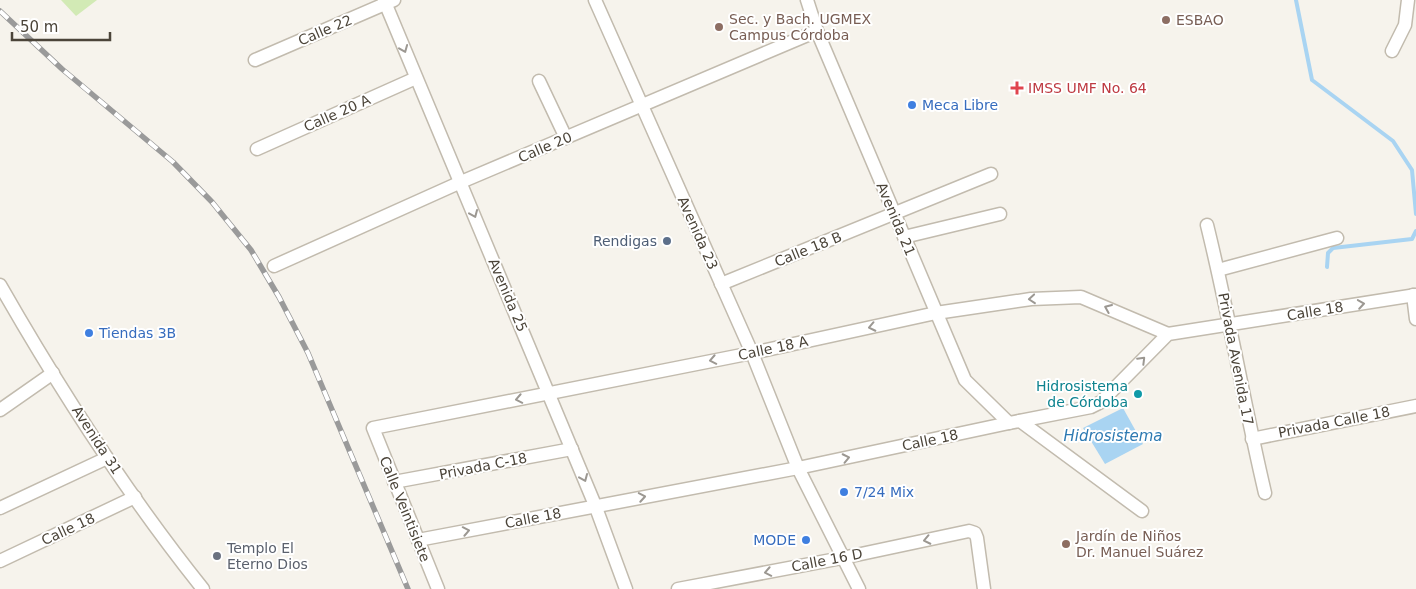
<svg xmlns="http://www.w3.org/2000/svg" width="1416" height="589" viewBox="0 0 1416 589" font-family="'DejaVu Sans',sans-serif">
<style>
.green{fill:#d2eab5}
.water{fill:#a9d4f2}
.lines{fill:none;stroke-linecap:round;stroke-linejoin:round}
.stream{stroke:#a9d4f2;stroke-width:4}
.minor-casing{stroke:#c2bbae;stroke-width:15}
.minor{stroke:#fff;stroke-width:12}
.rail-casing{stroke:#9a9a9a;stroke-width:5.5}
.rail{stroke:#fff;stroke-width:4;stroke-dasharray:11;stroke-linecap:butt}
.oneway{stroke:#9c9892}
.education-dot{fill:#8d6e63;stroke:#fff;stroke-width:2}
.health-dot{fill:#e0444e;stroke:#fff;stroke-width:2}
.shop-dot{fill:#3f7fe0;stroke:#fff;stroke-width:2}
.service-dot{fill:#5c6f8a;stroke:#fff;stroke-width:2}
.culture-dot{fill:#0f9aa8;stroke:#fff;stroke-width:2}
.worship-dot{fill:#6b7280;stroke:#fff;stroke-width:2}
.labels{text-anchor:middle;dominant-baseline:central;stroke-width:4;stroke-linejoin:round;paint-order:stroke}
.education-label{font-size:14px;fill:#785e54;stroke:#fff;text-anchor:start}
.street-label{font-size:14px;fill:#4b4439;stroke:#fff}
.health-label{font-size:14px;fill:#be3a42;stroke:#fff;text-anchor:start}
.shop-label{font-size:14px;fill:#366cbe;stroke:#fff;text-anchor:start}
.service-label{font-size:14px;fill:#4e5e75;stroke:#fff;text-anchor:end}
.culture-label{font-size:14px;fill:#0d838f;stroke:#fff;text-anchor:end}
.worship-label{font-size:14px;fill:#5b616d;stroke:#fff;text-anchor:start}
.water-label{font-size:15px;font-style:italic;fill:#2e7ab2;stroke:#fff}
</style>
<rect width="100%" height="100%" fill="#f6f3ec"/>
<!-- green -->
<path class="green" d="M61 0H97L76 16Z"/>
<!-- water -->
<path class="water" d="M1123 408 1143 444 1105 464 1083 428Z"/>
<g class="lines">
<!-- stream -->
<g class="stream">
<path d="M1296 0 1312 80 1393 141 1412 170 1416 214"/>
<path d="M1327 267 1328 253 1333 248 1412 239 1416 231"/>
</g>
<!-- minor casing -->
<g class="minor-casing">
<g id="minor">
<path d="M384 0 595 505 626 589"/>
<path d="M595 0 752 353 798 468 859 589"/>
<path d="M807 0 817 31 965 380 1009 423"/>
<path d="M1392 51 1405 25 1408 0"/>
<path d="M255 60 394 0"/>
<path d="M539 81 566 138"/>
<path d="M257 149 416 78"/>
<path d="M1207 225C1229 314 1244 404 1265 493"/>
<path d="M904 237 1000 214"/>
<path d="M274 266 461 182 817 31"/>
<path d="M1218 270 1337 238"/>
<path d="M721 284 991 174"/>
<path d="M0 285C60 390 127 494 203 589"/>
<path d="M1413 295 1416 319"/>
<path d="M0 410 53 373"/>
<path d="M1020 421 1142 511"/>
<path d="M1252 439 1416 406"/>
<path d="M394 482 572 449"/>
<path d="M0 508 107 458"/>
<path d="M418 540 798 468 1009 423 1091 407 1101 402 1168 334 1416 295"/>
<path d="M0 561 135 497"/>
<path d="M438 589 373 428 752 353 936 313 1031 299 1081 297 1168 334"/>
<path d="M678 589 842 558 969 531 975 533 977 538 984 589"/>
</g>
</g>
<!-- minor -->
<use href="#minor" class="minor"/>
<!-- rail casing -->
<g class="rail-casing">
<path id="rail" d="M0 11 62 69 173 162 212 202 251 250 279 297 308 353 408 589"/>
</g>
<!-- rail -->
<use href="#rail" class="rail"/>
</g>
<!-- one-way arrows -->
<defs><path id="oneway-chevron" d="M-2-3.5L2.5 0L-2 3.5" fill="none" stroke-width="1.6" stroke-linecap="round" stroke-linejoin="round" transform="scale(1.25)"/></defs>
<g class="oneway">
<use href="#oneway-chevron" transform="translate(404 49) rotate(68)"/>
<use href="#oneway-chevron" transform="translate(474 214) rotate(67)"/>
<use href="#oneway-chevron" transform="translate(1032 299) rotate(175)"/>
<use href="#oneway-chevron" transform="translate(1361 304) rotate(-9)"/>
<use href="#oneway-chevron" transform="translate(1108 308) rotate(-157)"/>
<use href="#oneway-chevron" transform="translate(872 327) rotate(168)"/>
<use href="#oneway-chevron" transform="translate(713 360) rotate(169)"/>
<use href="#oneway-chevron" transform="translate(1142 360) rotate(-45)"/>
<use href="#oneway-chevron" transform="translate(519 399) rotate(169)"/>
<use href="#oneway-chevron" transform="translate(846 458) rotate(-12)"/>
<use href="#oneway-chevron" transform="translate(584 478) rotate(67)"/>
<use href="#oneway-chevron" transform="translate(642 497) rotate(-10)"/>
<use href="#oneway-chevron" transform="translate(466 531) rotate(-11)"/>
<use href="#oneway-chevron" transform="translate(927 540) rotate(168)"/>
<use href="#oneway-chevron" transform="translate(768 572) rotate(169)"/>
</g>
<!-- markers -->
<g class="education-dot">
<circle cx="1166" cy="20" r="5"/>
<circle cx="719" cy="27" r="5"/>
<circle cx="1066" cy="544" r="5"/>
</g>
<path class="health-dot" d="M1014.5 80.5h5v5h5v5h-5v5h-5v-5h-5v-5h5z"/>
<g class="shop-dot">
<circle cx="912" cy="105" r="5"/>
<circle cx="89" cy="333" r="5"/>
<circle cx="844" cy="492" r="5"/>
<circle cx="806" cy="540" r="5"/>
</g>
<circle class="service-dot" cx="667" cy="241" r="5"/>
<circle class="culture-dot" cx="1138" cy="394" r="5"/>
<circle class="worship-dot" cx="217" cy="556" r="5"/>
<g class="labels">
<!-- education labels -->
<g class="education-label">
<text x="729" y="19">Sec. y Bach. UGMEX<tspan x="729" dy="16">Campus Córdoba</tspan></text>
<text x="1176" y="20">ESBAO</text>
<text x="1076" y="536">Jardín de Niños<tspan x="1076" dy="16">Dr. Manuel Suárez</tspan></text>
</g>
<!-- street labels -->
<g class="street-label">
<text transform="translate(325 30) rotate(-23)">Calle 22</text>
<text transform="translate(337 113) rotate(-24)">Calle 20 A</text>
<text transform="translate(545 147) rotate(-23)">Calle 20</text>
<text transform="translate(896 219) rotate(67)">Avenida 21</text>
<text transform="translate(698 233) rotate(66)">Avenida 23</text>
<text transform="translate(808 249) rotate(-22)">Calle 18 B</text>
<text transform="translate(508 295) rotate(67)">Avenida 25</text>
<text transform="translate(1315 311) rotate(-9)">Calle 18</text>
<text transform="translate(773 348) rotate(-12)">Calle 18 A</text>
<text transform="translate(1236 359) rotate(79)">Privada Avenida 17</text>
<text transform="translate(1334 422) rotate(-11)">Privada Calle 18</text>
<text transform="translate(97 440) rotate(57)">Avenida 31</text>
<text transform="translate(930 440) rotate(-12)">Calle 18</text>
<text transform="translate(483 466) rotate(-11)">Privada C-18</text>
<text transform="translate(405 509) rotate(68)">Calle Veintisiete</text>
<text transform="translate(533 518) rotate(-11)">Calle 18</text>
<text transform="translate(68 529) rotate(-25)">Calle 18</text>
<text transform="translate(827 560) rotate(-11)">Calle 16 D</text>
</g>
<!-- health labels -->
<g class="health-label">
<text x="1028" y="88">IMSS UMF No. 64</text>
</g>
<!-- shop labels -->
<g class="shop-label">
<text x="922" y="105">Meca Libre</text>
<text x="99" y="333">Tiendas 3B</text>
<text x="854" y="492">7/24 Mix</text>
<text x="796" y="540" text-anchor="end">MODE</text>
</g>
<!-- service labels -->
<g class="service-label">
<text x="657" y="241">Rendigas</text>
</g>
<!-- culture labels -->
<g class="culture-label">
<text x="1128" y="386">Hidrosistema<tspan x="1128" dy="16">de Córdoba</tspan></text>
</g>
<!-- worship labels -->
<g class="worship-label">
<text x="227" y="548">Templo El<tspan x="227" dy="16">Eterno Dios</tspan></text>
</g>
<!-- water labels -->
<g class="water-label">
<text x="1113" y="436">Hidrosistema</text>
</g>
</g>
<!-- scale -->
<path d="M12 32v8h98v-8" fill="none" stroke="#4b4439" stroke-width="2.5"/>
<text x="20" y="32" font-size="15" fill="#4b4439" stroke="#ffffff" stroke-width="4" paint-order="stroke">50 m</text>
</svg>
